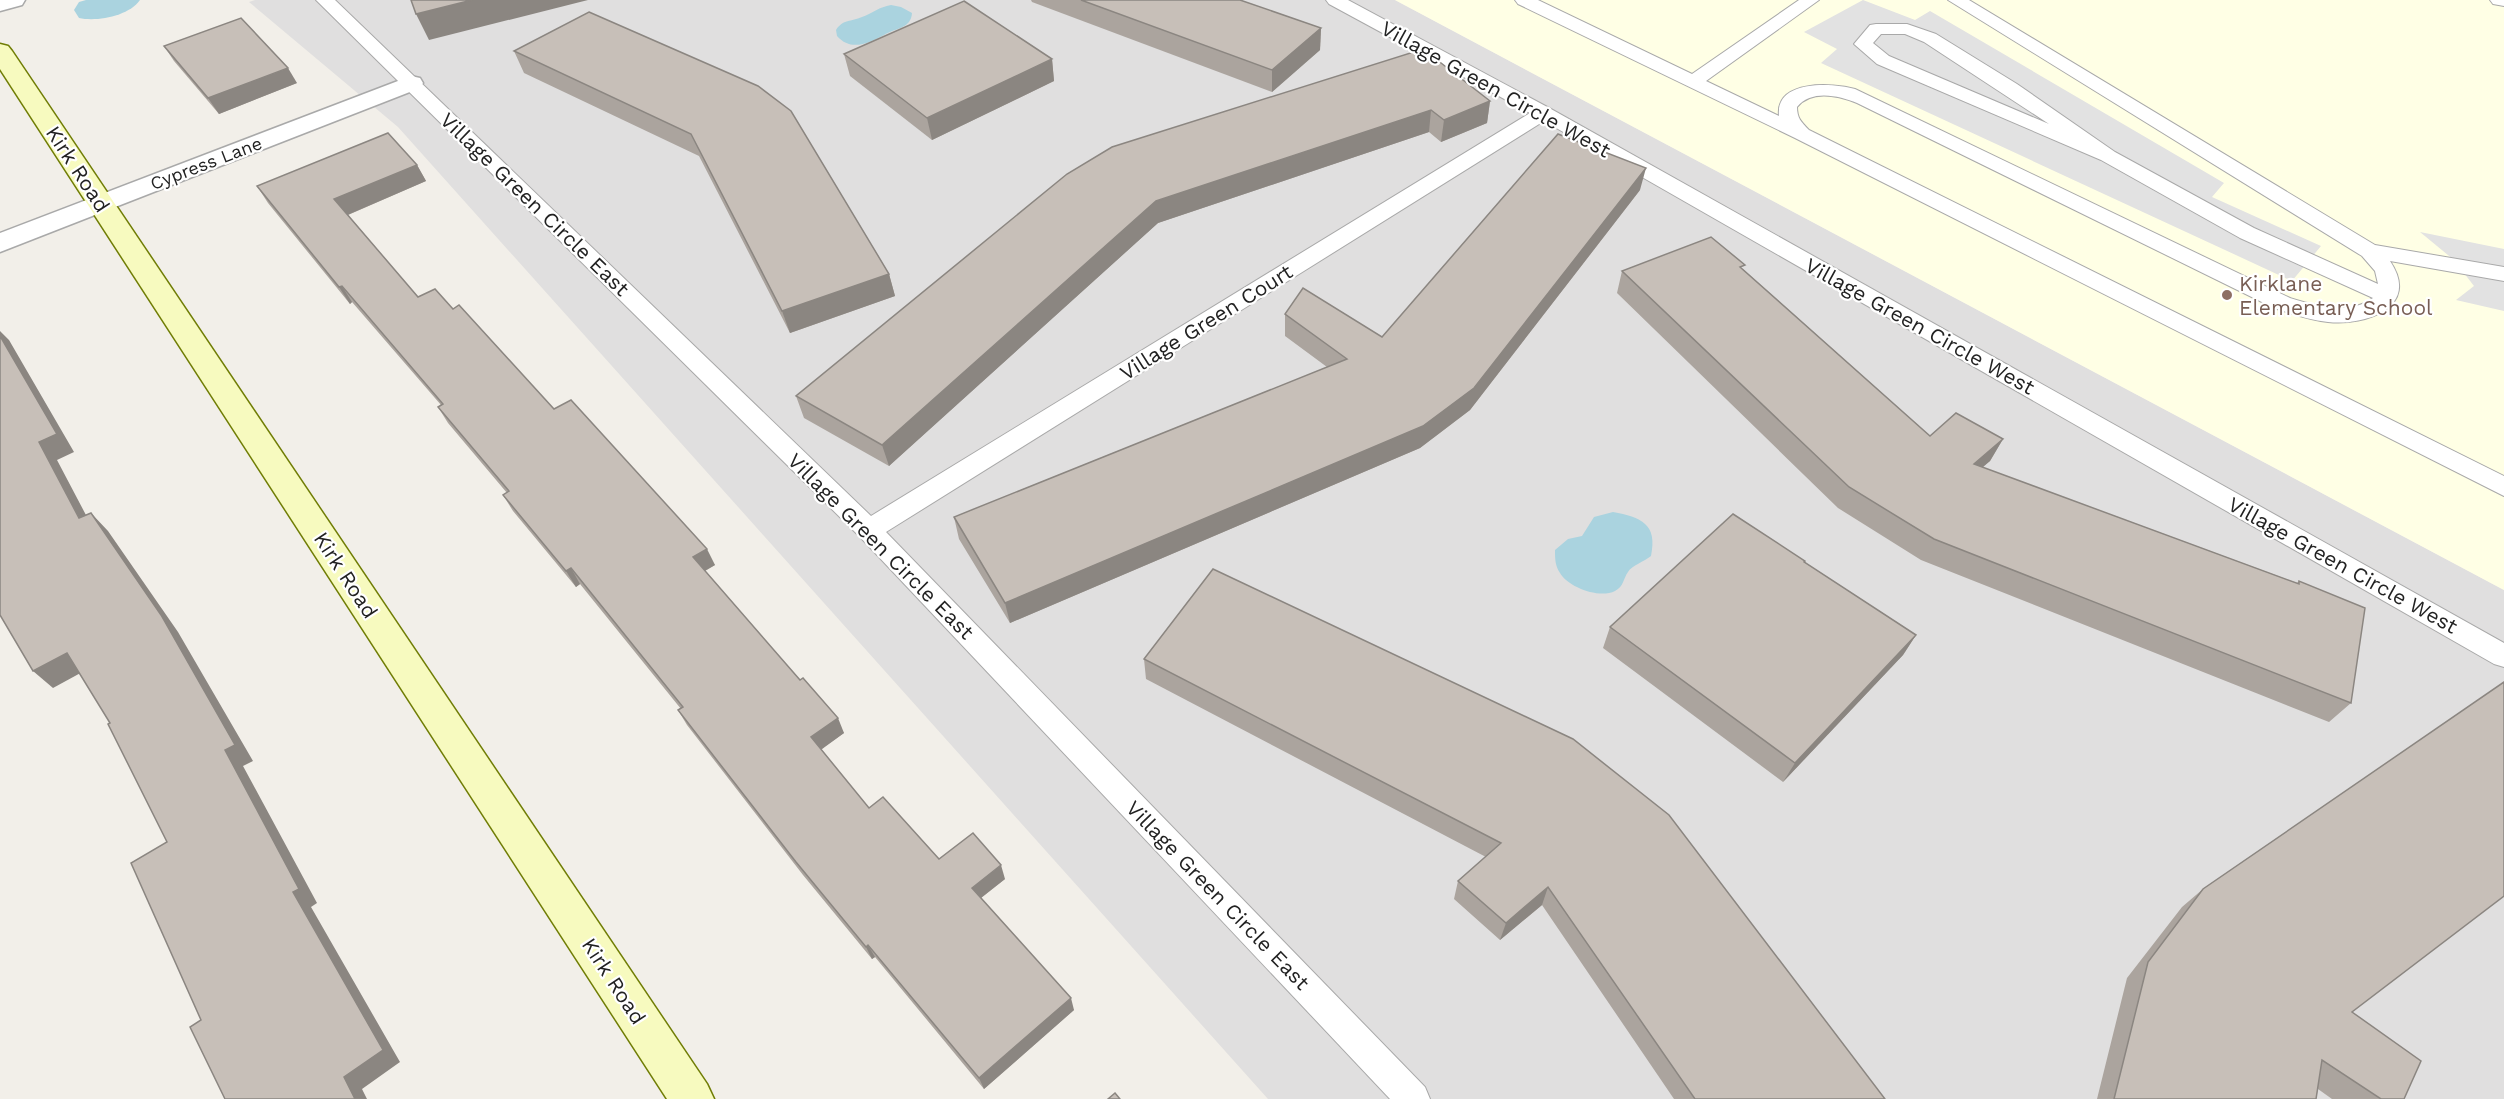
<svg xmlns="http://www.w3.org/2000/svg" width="2504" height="1099" viewBox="0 0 2504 1099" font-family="'Work Sans',sans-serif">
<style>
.residential{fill:#e0dfdf}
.education{fill:#ffffe5}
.parking{fill:#e2e2e2}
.water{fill:#aad3df}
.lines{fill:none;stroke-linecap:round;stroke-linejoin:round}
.canal{fill:#aad3df;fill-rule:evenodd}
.lane-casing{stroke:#a9a9a9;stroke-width:2}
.street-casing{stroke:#a9a9a9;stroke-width:3}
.secondary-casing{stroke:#707d05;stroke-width:3}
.lane{fill:#fff;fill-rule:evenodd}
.street{fill:#fff;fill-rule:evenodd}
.secondary{fill:#f7fabf;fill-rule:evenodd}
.wall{fill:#aba49e}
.shaded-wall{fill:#8b8681}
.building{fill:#c7bfb8;stroke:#8b8681;stroke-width:1.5}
.education-dot{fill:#8d6e63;stroke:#fff;stroke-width:2}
.labels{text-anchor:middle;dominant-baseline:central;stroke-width:4.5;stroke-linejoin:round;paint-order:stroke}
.far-street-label{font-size:18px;fill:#222;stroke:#fff}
.street-label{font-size:21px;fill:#222;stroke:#fff}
.education-label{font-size:21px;fill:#785e54;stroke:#fff;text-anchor:start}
</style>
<rect width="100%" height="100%" fill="#f2efe9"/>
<!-- residential -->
<path class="residential" d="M255 0H1395L2504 590V1099H1268L398 127 249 2Z"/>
<!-- education -->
<path class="education" d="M1395 0H2504V590Z"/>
<!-- parking -->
<g class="parking">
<path d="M1863 0 1915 20 1930 11 2224 183 2212 197 2321 246 2292 281 1821 63 1837 49 1804 32Z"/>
<path d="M2420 232 2504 249V311L2456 300 2474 286 2454 260Z"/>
</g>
<!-- water -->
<g class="water">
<path d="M891 5 901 7 912 13C911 29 895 28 884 35 869 43 851 52 837 36L836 30C843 19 851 22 862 17 873 13 879 7 891 5Z"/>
<path d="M1613 512C1641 517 1658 524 1651 556 1644 562 1632 565 1628 572 1623 579 1624 586 1615 591 1599 599 1568 587 1560 573 1555 566 1555 558 1555 550L1568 539 1582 536 1594 517Z"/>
</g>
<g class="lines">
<!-- canal -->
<path class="canal" d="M86 0H140C129 16 97 22 79 18L74 10 79 2Z"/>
<!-- lane casing -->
<g class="lane-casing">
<g id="lane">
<path d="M316 0H335L871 516 1530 113 1329 4 1326 0H1348L1551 109 2504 643V667L2494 664 1544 121 886 532 1425 1087 1430 1099H1390L860 537Z"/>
<path d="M1515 0H1538L1692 74 1799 0H1819L1706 81 1779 116C1775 79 1833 83 1855 89L2290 298C2316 306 2348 316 2373 298L2240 238 2101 160 1877 64 1854 44 1870 25 1876 24H1907L1936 34 2017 84 2115 152 2254 228 2378 284 2375 271 2362 256 1948 0H1969L2375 245 2504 267V281L2390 261C2421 307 2366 326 2328 322 2310 320 2292 314 2274 308L1857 103C1839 96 1812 89 1797 107 1797 118 1801 122 1809 130L2504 476V496L1795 138 1518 4ZM1881 34H1905L1924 42 2049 124 1889 56 1873 43Z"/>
<path d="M2490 0H2504V6L2493 4Z"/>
</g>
</g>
<!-- street casing -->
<g class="street-casing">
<g id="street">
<path d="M0 0H25L22 5 0 11Z"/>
<path d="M411 76 420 78 423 83 420 88 0 252V233Z"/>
</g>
</g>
<!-- secondary casing -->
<g class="secondary-casing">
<path id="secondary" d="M0 44 8 46 12 51 707 1084 714 1099H667L0 69Z"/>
</g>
<!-- lane -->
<use href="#lane" class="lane"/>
<!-- street -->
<use href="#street" class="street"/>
<!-- secondary -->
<use href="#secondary" class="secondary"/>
</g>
<!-- wall -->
<g class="wall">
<path d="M1031 0H1240L1321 28 1320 50 1272 92 1032 2Z"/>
<path d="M164 46 297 83 219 114 174 61Z"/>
<path d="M514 51 791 111 889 274 895 296 790 333 699 156 524 73Z"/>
<path d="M844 54 1052 59 1054 81 932 140 850 76Z"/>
<path d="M1490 101 1487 123 1441 142 1429 132 1158 223 889 466 804 418 796 396 1112 147Z"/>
<path d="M417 165 426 181 348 215 418 297 453 309 554 409 715 565 705 571 844 733 821 749 869 808 939 859 1005 879 981 898 1074 1010 984 1089 875 957 872 959 803 875 687 725 678 710 681 709 580 584 576 587 513 511 503 495 507 493 448 423 438 407 441 405 352 302 350 304 268 203 257 186Z"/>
<path d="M1640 190 1470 410 1420 448 1010 623 959 539 954 517 1327 367 1285 336V314L1382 337Z"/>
<path d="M1743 269 1930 436 2003 439 1990 461 1982 467 2297 583 2299 581 2351 703 2329 722 1921 560 1838 508 1617 293 1622 271Z"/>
<path d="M1804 562 1916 635 1903 655 1783 782 1603 648 1610 627Z"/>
<path d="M1213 569 1885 1099H1674L1542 905 1500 940 1454 899 1458 881 1486 857 1146 679 1144 659Z"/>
<path d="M2203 889 2352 1012 2404 1099H2332L2318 1089 2316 1099H2097L2127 978 2182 907Z"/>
</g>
<!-- shaded-wall -->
<g class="shaded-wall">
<path d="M472 0H588L429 40 416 14Z"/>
<path d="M1321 28 1320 50 1272 92V70Z"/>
<path d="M1052 59 1054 81 932 140 927 118Z"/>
<path d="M288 68 297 83 219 114 208 98Z"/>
<path d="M1490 101 1487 123 1441 142 1444 120Z"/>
<path d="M1431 110 1429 132 1158 223 889 466 882 445 1156 201Z"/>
<path d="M417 165 426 181 345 216 334 199Z"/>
<path d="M1646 168 1640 190 1470 410 1420 448 1010 623 1005 603Z"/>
<path d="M889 274 895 296 790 333 782 311Z"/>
<path d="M342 286 352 302 350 304 339 287Z"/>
<path d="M0 331 9 340 74 452 57 460 97 536 79 518 39 442 0 336Z"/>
<path d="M2003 439 1990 461 1961 486 1974 464Z"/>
<path d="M91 513 108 531 178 632 253 761 243 766 317 903 311 907 400 1062 362 1089 367 1099H355L344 1077 293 892 225 750Z"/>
<path d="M707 549 715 565 701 573 693 557Z"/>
<path d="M571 568 580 584 576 587 566 571Z"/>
<path d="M1916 635 1903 655 1783 782 1795 763Z"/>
<path d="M67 653 86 670 53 688 33 671Z"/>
<path d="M838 718 844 733 818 752 811 737Z"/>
<path d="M1001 865 1005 879 977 901 972 888Z"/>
<path d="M1548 887 1542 905 1500 940 1506 923Z"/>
<path d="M868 945 875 957 872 959 866 947Z"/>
<path d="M1071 998 1074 1010 984 1089 979 1078Z"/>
</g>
<!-- building -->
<g class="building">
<path d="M411 0H472L416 14Z"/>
<path d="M1081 0H1240L1321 28 1272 70Z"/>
<path d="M964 1 1052 59 927 118 844 54Z"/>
<path d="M589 12 758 86 791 111 889 274 782 311 691 134 514 51Z"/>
<path d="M241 18 288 68 208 98 164 46Z"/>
<path d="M1423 49 1490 101 1444 120 1431 110 1156 201 882 445 796 396 1067 174 1112 147Z"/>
<path d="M388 133 417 165 334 199 418 297 435 289 453 309 459 305 554 409 571 400 707 549 693 557 800 680 803 678 838 718 811 737 869 808 883 797 939 859 973 833 1001 865 972 888 1071 998 979 1078 868 945 866 947 796 862 678 710 683 707 571 568 566 571 503 495 509 491 438 407 443 404 342 286 339 287 257 186Z"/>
<path d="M1558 134 1646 168 1474 388 1423 426 1005 603 954 517 1347 359 1285 314 1303 288 1382 337Z"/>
<path d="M1711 237 1745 265 1740 267 1930 436 1956 413 2003 439 1974 464 2299 584V581L2365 608 2351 703 1934 539 1849 487 1622 271Z"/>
<path d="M0 336 57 434 39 442 79 518 91 513 161 615 235 745 225 750 299 889 293 892 383 1050 344 1077 355 1099H225L190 1027 201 1020 131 863 167 842 108 724 110 723 67 653 33 671 0 615Z"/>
<path d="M1733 514 1805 561 1804 562 1916 635 1795 763 1610 627Z"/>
<path d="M1213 569 1573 739 1669 815 1885 1099H1695L1548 887 1506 923 1458 881 1501 843 1144 659Z"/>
<path d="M2504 682V896L2352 1012 2421 1061 2404 1099H2381L2322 1060 2316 1099H2114L2148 962 2203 889Z"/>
<path d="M1115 1093 1120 1099H1108Z"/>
</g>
<!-- markers -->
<circle class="education-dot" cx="2227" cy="295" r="6"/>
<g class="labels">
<!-- far-street labels -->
<g class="far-street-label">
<text transform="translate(206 163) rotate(-21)">Cypress Lane</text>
</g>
<!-- street labels -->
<g class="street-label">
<text transform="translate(1496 89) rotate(29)">Village Green Circle West</text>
<text transform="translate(78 169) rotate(57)">Kirk Road</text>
<text transform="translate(535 204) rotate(44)">Village Green Circle East</text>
<text transform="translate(1206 322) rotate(-32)">Village Green Court</text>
<text transform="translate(1920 326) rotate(29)">Village Green Circle West</text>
<text transform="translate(881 546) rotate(45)">Village Green Circle East</text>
<text transform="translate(2343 565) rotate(29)">Village Green Circle West</text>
<text transform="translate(346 575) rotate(57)">Kirk Road</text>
<text transform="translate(1218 895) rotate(46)">Village Green Circle East</text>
<text transform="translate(614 981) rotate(57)">Kirk Road</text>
</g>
<!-- education labels -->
<g class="education-label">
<text x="2239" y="283">Kirklane<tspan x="2239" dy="24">Elementary School</tspan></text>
</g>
</g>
</svg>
